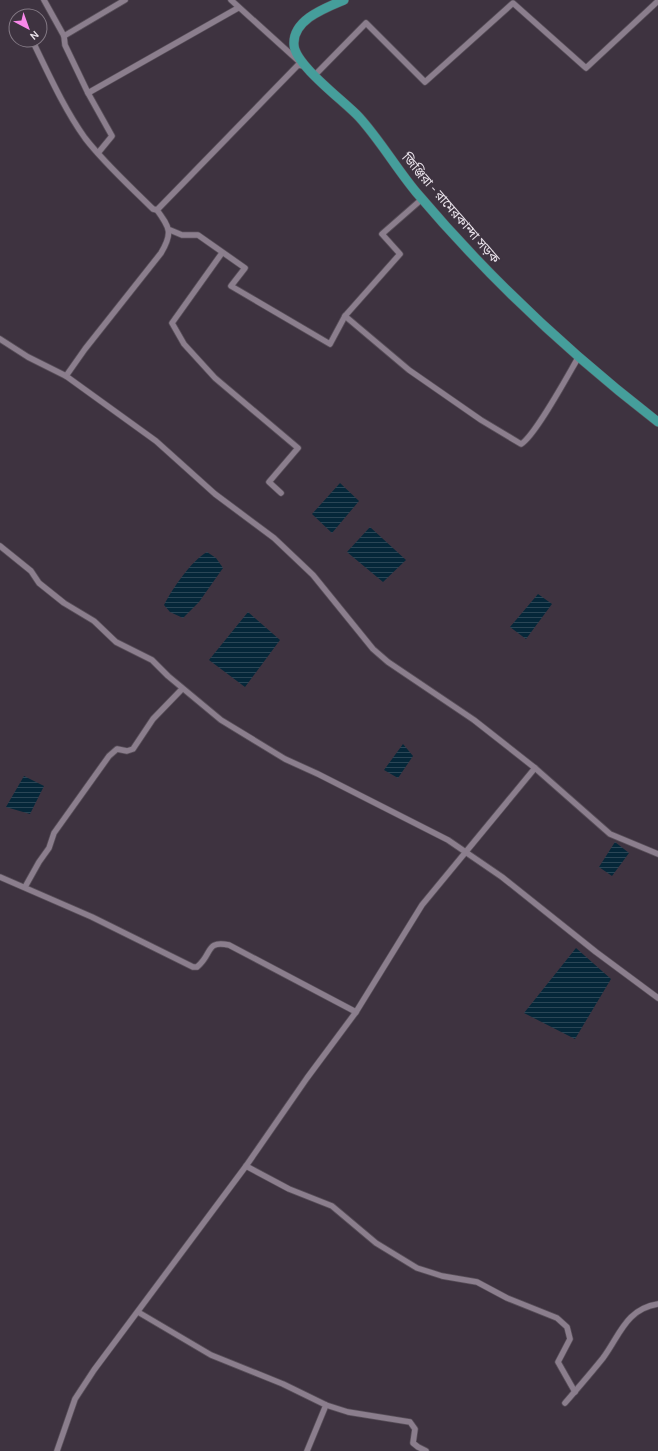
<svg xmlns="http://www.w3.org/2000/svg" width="658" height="1451" viewBox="0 0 658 1451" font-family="Karla,'Noto Sans Bengali',sans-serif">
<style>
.water{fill:url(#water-rules)}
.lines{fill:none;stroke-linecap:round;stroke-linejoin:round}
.minor-casing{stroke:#584f59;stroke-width:7}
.primary-casing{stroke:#584f59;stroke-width:10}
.minor{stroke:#8b7e8d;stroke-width:5.5}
.primary{stroke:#459e9b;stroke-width:9}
.labels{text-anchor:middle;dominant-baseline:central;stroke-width:4;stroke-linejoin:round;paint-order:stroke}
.street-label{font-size:13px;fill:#eae3eb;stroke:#3e3340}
</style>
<defs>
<pattern id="water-rules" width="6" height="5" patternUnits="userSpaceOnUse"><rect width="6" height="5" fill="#052739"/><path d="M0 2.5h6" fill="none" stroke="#2a4656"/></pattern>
</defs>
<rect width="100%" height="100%" fill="#3e3340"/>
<!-- water -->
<g class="water">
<path d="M340 483 359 501 332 533 312 514Z"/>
<path d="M370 527 406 560 383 582 347 552Z"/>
<path d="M207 552 216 558 223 568 199 602 183 618 170 612 164 605C172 589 192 560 207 552Z"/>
<path d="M538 594 552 604 526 639 510 627Z"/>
<path d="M248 612 280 640 245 687 209 660Z"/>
<path d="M403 744 413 756 398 778 384 770Z"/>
<path d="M24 776 44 786 30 814 6 807Z"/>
<path d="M615 842 629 853 612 876 599 867Z"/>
<path d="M576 948 611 979 575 1039 524 1013Z"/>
</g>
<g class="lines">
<!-- minor casing -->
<g class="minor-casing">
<g id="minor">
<path d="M44 0 64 36 65 45 88 93 112 136 98 153"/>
<path d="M231 0 304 66 298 65 157 210C170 228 173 233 161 253L85 349 66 376 156 441 215 494 274 538 313 575 373 649 388 662 474 720 535 768 610 834 658 854"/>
<path d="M64 36 125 0"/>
<path d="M35 46C50 77 65 110 85 138 105 164 130 186 153 209L157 210"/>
<path d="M315 75 366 23 425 82 513 3 586 68 658 1"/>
<path d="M88 93 238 8"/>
<path d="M170 230 182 235H198L245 268 231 286 330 344 345 316 409 370 481 420 521 444C535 436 568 375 578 358"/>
<path d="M222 253 172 323 184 344 215 378 298 448 269 482 281 493"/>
<path d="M345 316 400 254 382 234 422 199"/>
<path d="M0 339 28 357 66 376"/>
<path d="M0 546 31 571 39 583 64 603 94 621 116 642 152 660 168 676 221 720 285 759 318 774 448 840 502 877 596 952 658 998"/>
<path d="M0 877 92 917 193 967H197C213 954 205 940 229 945L356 1012"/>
<path d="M25 887 39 862 49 848 54 833 109 756 117 749 127 751 133 749 153 719 182 689"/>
<path d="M246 1166 289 1189 332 1206 376 1243 417 1268 442 1276 477 1282 507 1298 557 1318 567 1327 570 1339 558 1362 575 1392"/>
<path d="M138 1312 211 1355 283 1384 326 1405 348 1412 410 1422 415 1429 413 1443 418 1447 426 1451"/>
<path d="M565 1403C578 1388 591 1373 603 1358 620 1335 626 1309 658 1304"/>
<path d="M57 1451 75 1399 94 1370 246 1166 307 1078 356 1012 422 905 535 768"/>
<path d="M307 1451 326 1405"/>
</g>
</g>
<!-- primary casing -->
<g class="primary-casing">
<path id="primary" d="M344 0C325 8 292 20 294 45 295 65 344 101 359 117 380 140 396 168 416 192 488 277 570 354 658 422"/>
</g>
<!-- minor -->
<use href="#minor" class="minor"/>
<!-- primary -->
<use href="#primary" class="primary"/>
</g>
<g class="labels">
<!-- street labels -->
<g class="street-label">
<text transform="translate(451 208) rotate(49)">জিঞ্জিরা - রামেরকান্দা সড়ক</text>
</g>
</g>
<!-- north arrow -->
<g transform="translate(28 28) rotate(139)"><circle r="19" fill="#3e3340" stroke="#837984"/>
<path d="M0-3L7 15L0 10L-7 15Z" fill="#f888e9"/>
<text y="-6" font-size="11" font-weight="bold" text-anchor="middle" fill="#eae3eb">N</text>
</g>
</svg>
